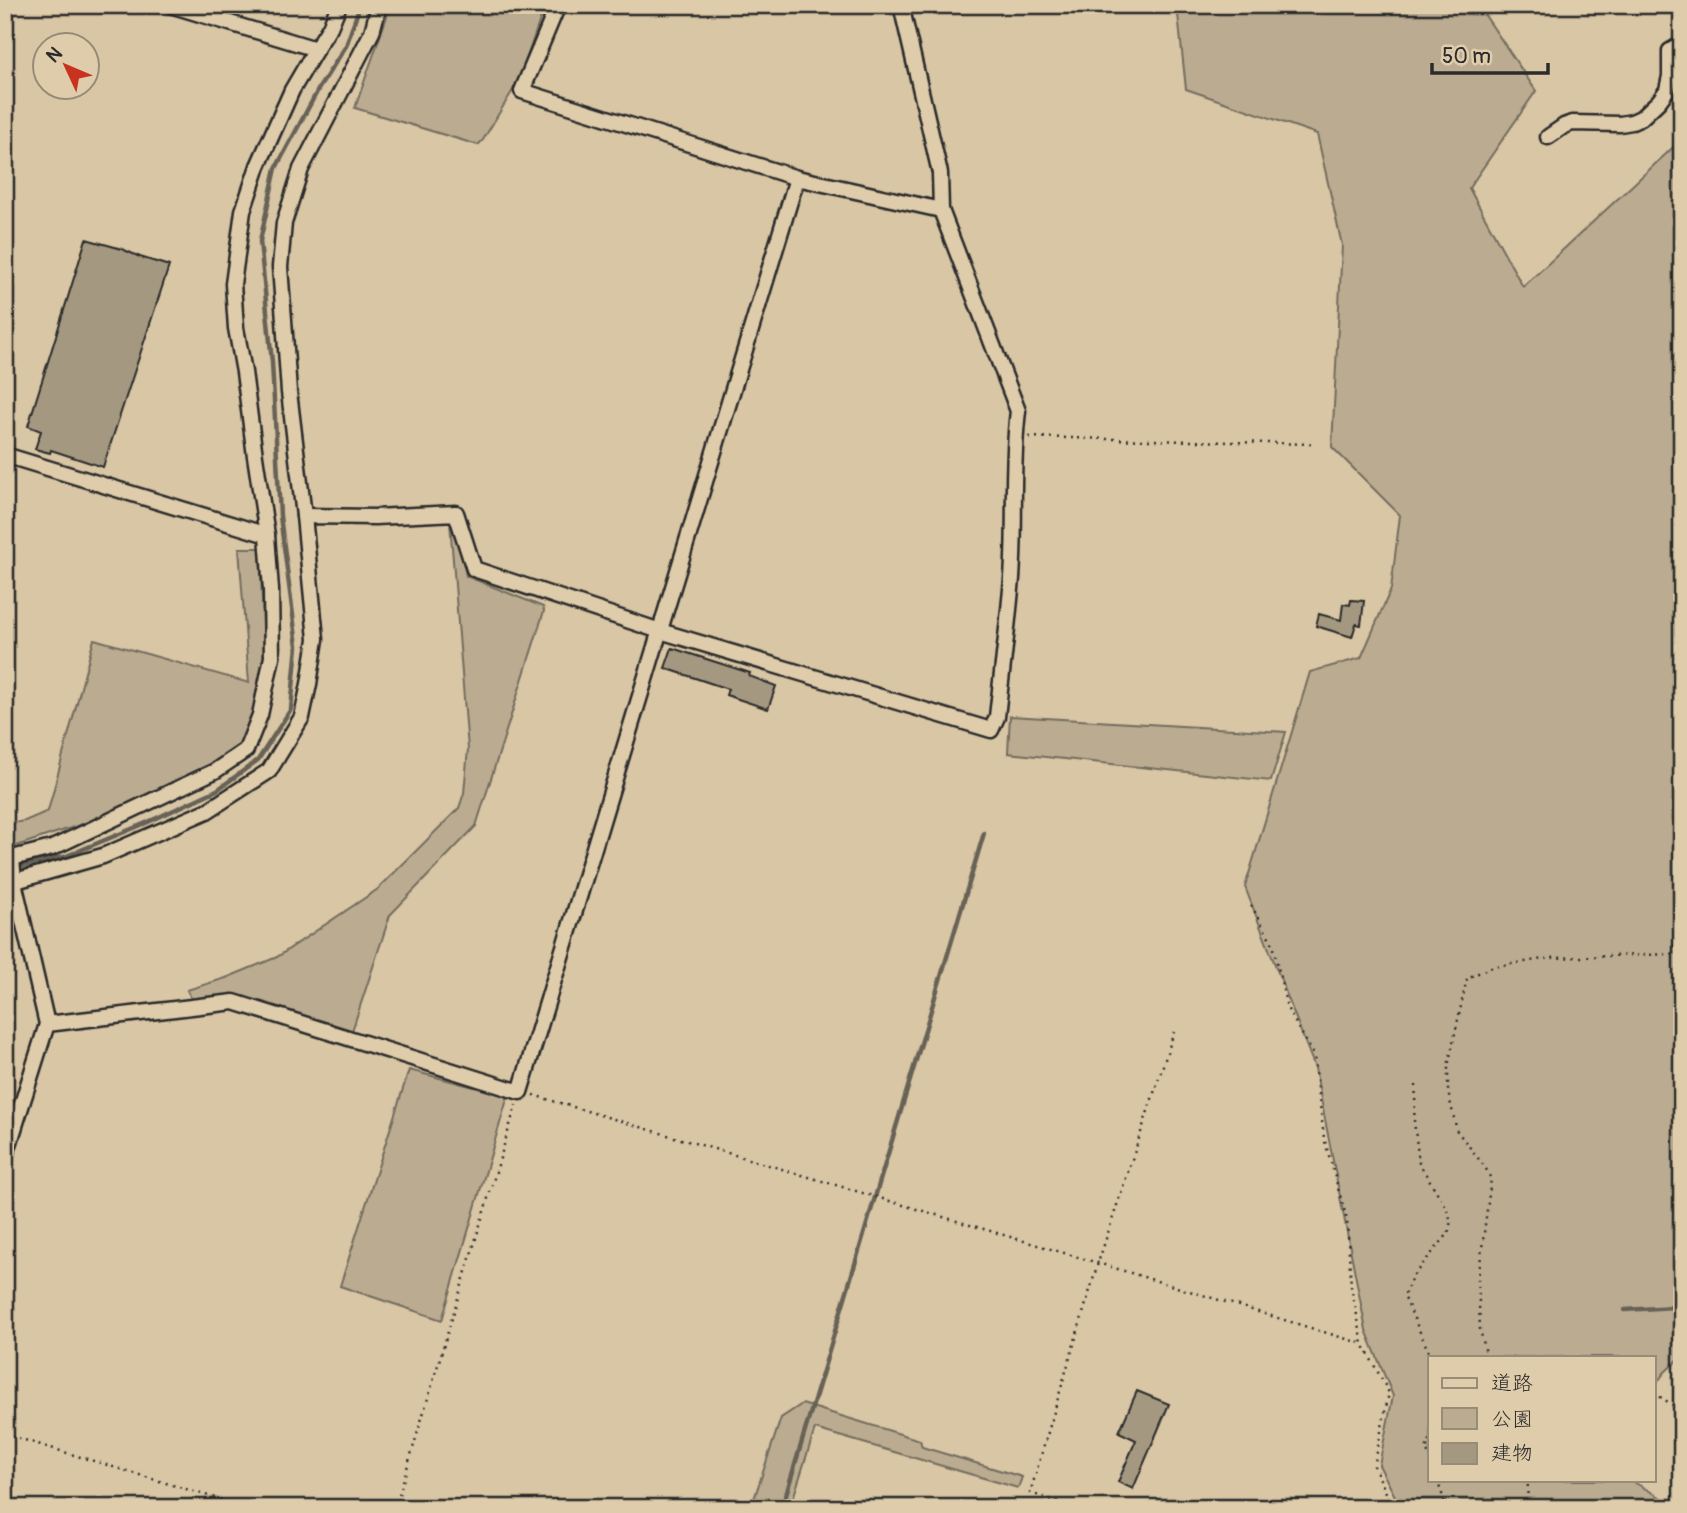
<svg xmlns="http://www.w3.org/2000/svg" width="1687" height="1513" viewBox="0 0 1687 1513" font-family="Pangolin,'Klee One',sans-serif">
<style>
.green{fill:#bbac91;stroke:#736c5e;stroke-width:2}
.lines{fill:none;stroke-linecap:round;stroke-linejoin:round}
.stream{stroke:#686256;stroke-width:4.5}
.building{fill:#a49881;stroke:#2b2b2b;stroke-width:2}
.street-casing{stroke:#2b2b2b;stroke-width:19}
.path{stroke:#2b2b2b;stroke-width:2.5;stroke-dasharray:2 5;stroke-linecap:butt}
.street{stroke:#dfccaa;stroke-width:14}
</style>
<rect width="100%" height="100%" fill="#d8c6a5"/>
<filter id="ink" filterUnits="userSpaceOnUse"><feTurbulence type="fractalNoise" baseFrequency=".0143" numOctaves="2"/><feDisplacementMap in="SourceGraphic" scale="14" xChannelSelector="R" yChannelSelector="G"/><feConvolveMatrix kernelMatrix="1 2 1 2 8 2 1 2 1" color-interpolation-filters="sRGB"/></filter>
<g filter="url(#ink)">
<!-- green -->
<g class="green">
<path d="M391 5H545L519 80 483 140 478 145 355 108Z"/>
<path d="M1177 5H1478L1536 91 1469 188 1523 287 1682 139V1277L1673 1278 1682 1299V1356L1664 1373 1654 1387V1357H1430V1480H1630L1674 1505 1682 1502V1508H1401L1379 1465 1393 1396 1366 1330 1315 1068 1245 887 1310 672 1361 658 1391 589 1400 515 1332 447 1342 245 1317 134 1186 89Z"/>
<path d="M450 522 456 527 466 576 543 607 544 611 476 826 390 915 352 1031 233 994 192 1000 187 990 226 978 277 957 378 889 459 808 464 793 468 749Z"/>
<path d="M239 548H260L264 653 255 706 244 742 215 763 113 814 13 847 5 848V824L25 821 48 811 94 639 249 683Z"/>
<path d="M1010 716 1286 732 1271 781 1008 753Z"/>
<path d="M409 1070 508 1096 442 1320 340 1286Z"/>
<path d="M802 1404 920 1440 922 1447 1022 1477 1018 1488 815 1429 790 1508H751L781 1418Z"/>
</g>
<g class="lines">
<!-- stream -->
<g class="stream">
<path d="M5 870 64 857 146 823 217 790 258 760 291 709 297 646 280 516 272 362 260 241 276 168 319 88 346 46 360 5"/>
<path d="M1625 1310 1674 1307 1682 1309"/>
<path d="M782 1508 984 833"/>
</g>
</g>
<!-- building -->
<g class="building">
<path d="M86 239 122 249 140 257 169 266 103 467 51 450 50 453 35 449 41 431 28 426Z"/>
<path d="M1351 600 1364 601 1361 625 1356 624 1352 637 1316 626 1319 614 1341 620 1343 604 1350 605Z"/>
<path d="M672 648 750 673 749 676 776 686 768 709 726 695 728 689 665 668Z"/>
<path d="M1137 1391 1169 1404 1133 1489 1118 1482 1136 1440 1119 1432Z"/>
</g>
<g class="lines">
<!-- street casing -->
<g class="street-casing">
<g id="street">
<path d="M170 5 316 49 330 27 339 5"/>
<path d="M558 5 522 91 797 178 941 210"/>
<path d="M1548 137 1564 126 1572 123 1620 124 1632 122 1641 118 1659 101 1667 90 1670 76V51L1682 44"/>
<path d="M5 455 267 535 271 590 272 657 260 715 246 750 215 771 52 848 12 858H5"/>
<path d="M304 516 289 392 284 320 280 267 284 223 301 169 372 32 379 5"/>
<path d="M267 535 255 456 244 372 236 328 233 284 243 211 258 166 292 90 316 49"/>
<path d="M5 884 103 856 207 811 269 771 302 717 309 684 316 639 304 516 375 517 456 513 474 569 660 631 991 730 997 717C1002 671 1008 625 1012 578 1016 523 1011 466 1018 411L941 210 940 173 901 5"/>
<path d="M47 1024 234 1002 520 1092 797 178"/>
<path d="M5 1158 47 1024 14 882 12 858"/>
</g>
</g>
<!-- path -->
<g class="path">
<path d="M1029 437 1312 444"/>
<path d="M1251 905 1273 944 1287 1008 1314 1055 1324 1138 1347 1220 1351 1286 1363 1344 1389 1393 1374 1466 1393 1508"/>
<path d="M1672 954 1682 914"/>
<path d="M1416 1085 1414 1121 1419 1163 1446 1207 1451 1221 1448 1234 1412 1277 1404 1296 1431 1357"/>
<path d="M533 1095 1098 1263 1363 1344"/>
<path d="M1487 1357 1480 1329 1478 1279 1491 1179 1485 1167 1457 1131 1448 1092V1066L1467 978 1492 967 1550 958 1672 954 1682 958"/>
<path d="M1654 1393 1682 1411"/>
<path d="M5 1434 248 1508"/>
<path d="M1430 1439 1426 1449 1430 1458"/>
<path d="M1437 1480 1447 1508"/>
<path d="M395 1508 516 1105"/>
<path d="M1078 1508 1030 1493 1098 1263 1174 1032"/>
<path d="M1527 1508 1528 1480"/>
</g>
<!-- street -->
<use href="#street" class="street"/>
</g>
</g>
<!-- margin -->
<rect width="1687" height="1513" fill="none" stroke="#dfccaa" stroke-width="28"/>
<rect x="14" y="14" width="1659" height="1485" fill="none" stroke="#2b2b2b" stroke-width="2.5" filter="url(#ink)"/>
<!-- legend -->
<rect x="1428" y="1356" width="228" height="126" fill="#dfccaa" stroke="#978c77" stroke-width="2"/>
<rect x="1442" y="1378" width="35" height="10" fill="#dfccaa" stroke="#978c77" stroke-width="2"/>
<text x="1491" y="1390" font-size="21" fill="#2b2b2b">道路</text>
<rect x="1442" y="1408" width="35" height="21" fill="#bbac91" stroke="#978c77" stroke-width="2"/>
<text x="1491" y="1426" font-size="21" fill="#2b2b2b">公園</text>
<rect x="1442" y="1443" width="35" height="21" fill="#a49881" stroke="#978c77" stroke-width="2"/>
<text x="1491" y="1460" font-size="21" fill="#2b2b2b">建物</text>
<!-- north arrow -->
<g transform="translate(66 66) rotate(314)"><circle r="33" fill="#dfccaa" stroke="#978c77" stroke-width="2"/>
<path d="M0-5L12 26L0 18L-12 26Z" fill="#c8321e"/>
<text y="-10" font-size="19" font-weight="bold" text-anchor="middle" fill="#2b2b2b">N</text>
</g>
<!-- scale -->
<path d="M1432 63v10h116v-10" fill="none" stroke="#2b2b2b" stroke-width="3.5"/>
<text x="1442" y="63" font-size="21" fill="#2b2b2b" stroke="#dfccaa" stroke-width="5" paint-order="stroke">50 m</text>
</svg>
